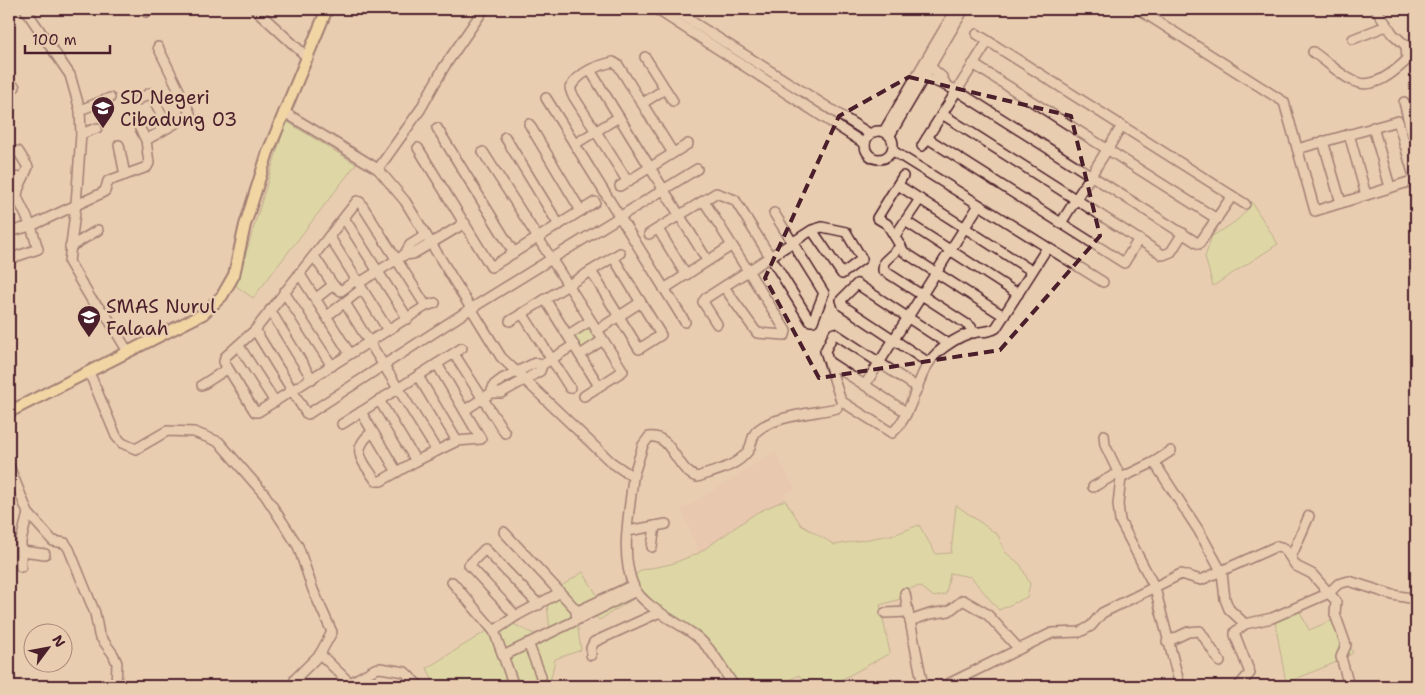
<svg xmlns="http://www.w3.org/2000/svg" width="1425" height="695" viewBox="0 0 1425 695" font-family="'Shantell Sans',sans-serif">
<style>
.built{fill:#e6c0aa}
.green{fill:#d0e397;stroke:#8d8161}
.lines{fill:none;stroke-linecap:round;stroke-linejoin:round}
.minor-casing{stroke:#4a1f2b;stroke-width:12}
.major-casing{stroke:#4a1f2b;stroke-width:14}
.minor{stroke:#e9cdb0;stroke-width:9}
.major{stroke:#fbdf96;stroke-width:10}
.marked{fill:none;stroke:#4a1f2b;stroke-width:4;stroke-dasharray:10 6;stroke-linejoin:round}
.labels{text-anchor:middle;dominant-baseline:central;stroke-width:5;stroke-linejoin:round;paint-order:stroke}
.poi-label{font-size:19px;fill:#4a1f2b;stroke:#e9cdb0;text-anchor:start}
</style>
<rect width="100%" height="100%" fill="#e9cdb0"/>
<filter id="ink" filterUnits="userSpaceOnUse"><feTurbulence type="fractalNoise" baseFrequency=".02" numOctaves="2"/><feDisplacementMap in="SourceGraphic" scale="10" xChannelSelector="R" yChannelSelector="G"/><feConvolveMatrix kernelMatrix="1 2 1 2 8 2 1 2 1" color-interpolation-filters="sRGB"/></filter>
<g filter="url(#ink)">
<!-- built -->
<path class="built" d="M775 452 795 489 785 494V500L756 513 699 553 682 510Z"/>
<!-- green -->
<g class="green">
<path d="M286 121 356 164 253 298 236 286Z"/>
<path d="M1251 201 1278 244 1213 286 1205 257 1212 236C1227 227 1245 219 1251 201Z"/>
<path d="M588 327 597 341 581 351 573 337Z"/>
<path d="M785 500 801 525 835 545 896 534 919 525 936 554 951 553 956 505 998 535 1005 552 1020 564 1030 584 1027 597 999 610 971 577 950 573 946 594 934 597 920 586 904 590V598L880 605 890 653 830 686H806L799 675 777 686H738L722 671 701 632 655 606 643 593 599 620 588 606 575 609 581 650 555 659 551 678 546 686H468L466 683 460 686H435L427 668 514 614 515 625 534 634 550 630 546 596 583 572 597 595 631 580 641 570 671 564 699 553 756 513Z"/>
<path d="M1299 610 1309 630 1338 618 1353 653 1339 661 1286 683 1275 622Z"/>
</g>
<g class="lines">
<!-- minor casing -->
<g class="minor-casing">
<g id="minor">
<path d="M25 9 70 75 80 110 81 134 76 204 69 262 91 299 106 315 128 352"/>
<path d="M255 9 308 58"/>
<path d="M656 9 865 144"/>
<path d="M672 9 870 134"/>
<path d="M1138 9 1284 102 1315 211 1415 180 1398 121 1297 149"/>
<path d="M1376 9 1393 34 1416 55"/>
<path d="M146 12 151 9"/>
<path d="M977 34 1245 204"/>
<path d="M1353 39 1386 26"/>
<path d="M1313 52C1353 81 1362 102 1407 60L1406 46"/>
<path d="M645 57 673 101"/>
<path d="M927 64 942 77 945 83"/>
<path d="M973 64 1217 219"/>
<path d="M590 70 707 260"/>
<path d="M918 74 956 90 1199 244 1232 196"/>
<path d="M9 89 15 87"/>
<path d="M546 98 685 322"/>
<path d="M138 100 150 93 168 127"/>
<path d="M1404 102 1414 142 1404 144"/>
<path d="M643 103 665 89"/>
<path d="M80 110 110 98"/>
<path d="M284 112 378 169 405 201 501 357 611 462 633 477C630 512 619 554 634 587 643 607 680 623 697 637 713 650 723 670 734 686"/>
<path d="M942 114 1163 255 1171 252 1183 233"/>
<path d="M137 123 146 140"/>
<path d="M529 124 581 211"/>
<path d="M1373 127 1390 187"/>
<path d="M437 128 514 253"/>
<circle cx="879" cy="145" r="14"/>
<path d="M884 131 956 9"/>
<path d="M81 134 97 128"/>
<path d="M1349 134 1366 195"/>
<path d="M890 135 964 9"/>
<path d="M505 137 559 225"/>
<path d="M927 138 1124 263 1139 239"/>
<path d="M1323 141 1341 203"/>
<path d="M575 144 619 117"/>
<path d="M119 145 125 175"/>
<path d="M922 146 988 41"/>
<path d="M418 148 491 267 595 202"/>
<path d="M893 151 1103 282"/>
<path d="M483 152 623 371 584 396"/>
<path d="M9 153 18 151 28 167 18 190 17 197 31 226 38 249 9 259"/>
<path d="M378 169 420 110 444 67 484 9"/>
<path d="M903 176 877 218 887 224 904 252 1004 316"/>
<path d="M9 178 24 177"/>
<path d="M628 182 572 94 570 88C579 72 596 66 613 62L618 65 673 153"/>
<path d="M898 185 1032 271"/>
<path d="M620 186 688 144"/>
<path d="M704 201 786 331 785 335 757 333 724 287"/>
<path d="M344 218 408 319"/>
<path d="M905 221 1018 294"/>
<path d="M1061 223 1122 126"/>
<path d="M658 229 686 275"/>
<path d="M9 232 31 226 100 194 105 191 108 181 147 167 149 163 146 140 190 115V113L158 47"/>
<path d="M649 234 716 193 735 200 810 321H813L824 293 774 213"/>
<path d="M329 236 388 330"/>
<path d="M895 236 920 199"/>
<path d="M901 246 884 262 883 270 971 327 974 333"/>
<path d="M70 247 98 230"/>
<path d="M404 255 410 245 426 235"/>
<path d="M314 256 333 285"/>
<path d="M591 271 639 349 661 335 613 257"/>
<path d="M299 273 350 354"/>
<path d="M359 283 404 255 413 254 465 223"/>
<path d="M664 289 731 246"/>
<path d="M284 292 332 366"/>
<path d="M315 299 333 285 341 291 357 279"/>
<path d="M545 299 599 386"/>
<path d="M345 303 437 451"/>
<path d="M426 306 360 202 357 201 255 330 225 357 224 362 255 412H258L426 306 435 303"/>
<path d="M270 310 312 379"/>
<path d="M522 313 570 388"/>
<path d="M327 316 362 289"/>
<path d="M510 321 620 253"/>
<path d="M717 324 703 302 706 298 812 230 822 227 846 232 862 259 842 274 812 230"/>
<path d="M255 330 306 413 308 414 472 308 697 169"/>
<path d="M596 331 641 302"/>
<path d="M568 335 590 321"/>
<path d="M239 346 275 402"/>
<path d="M454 354 505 433"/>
<path d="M580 355 603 340"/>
<path d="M829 362 906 412"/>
<path d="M929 363 843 306 841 300 857 284 948 344"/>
<path d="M89 372 116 436 122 443 136 449 167 431 194 432 219 442 265 495 298 546 313 590 332 632 320 654 353 686"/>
<path d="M418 376 457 441 481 439 437 364"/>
<path d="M202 385 227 369"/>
<path d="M865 385 979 205"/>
<path d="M918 388 834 333 825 351 841 401 892 433C915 413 915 374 937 353 946 345 959 337 970 333 979 331 989 333 996 328L1047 248"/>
<path d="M491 393H501L540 371 542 365 574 345"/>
<path d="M379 400 416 461 457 441"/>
<path d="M465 410 491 393 494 385 502 379 535 363 542 365"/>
<path d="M361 412 397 472"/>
<path d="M342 424 462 348"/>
<path d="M372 432C349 451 363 461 376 481H381L416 461"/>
<path d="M1104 435 1105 445 1121 478 1118 504 1120 521 1155 588 1180 686"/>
<path d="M1154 462 1199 531 1222 573 1225 599 1229 609 1245 624"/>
<path d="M9 466 28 513 53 541 65 543 69 549 95 613 99 635 113 654 117 663 116 686"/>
<path d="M633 477 643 445 649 437C672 433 676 471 697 477 715 471 736 467 748 451 753 444 751 435 758 430 774 416 816 413 837 408"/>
<path d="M1121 478 1154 462 1171 451"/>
<path d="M1093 487 1118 473"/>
<path d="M628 531 666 524"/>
<path d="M504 532 583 617"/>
<path d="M652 547 655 526"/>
<path d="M22 551 45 554"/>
<path d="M1291 557 1309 516"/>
<path d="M21 567V541L28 513"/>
<path d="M452 582 494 631 516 616 559 593"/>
<path d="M905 593 908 612"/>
<path d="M885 613 908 612 910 621"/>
<path d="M576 614 578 611 633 585"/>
<path d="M516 616 469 565 485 549 539 605"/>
<path d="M494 631 514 686"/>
<path d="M1167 642 1188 632 1200 631 1220 662"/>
<path d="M528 643 541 676V681L533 686"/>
<path d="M591 655V648L594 642 660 612"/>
<path d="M503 656 636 591"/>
<path d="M350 683 375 669 380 668 405 672 419 686"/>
<path d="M296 686 295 679 320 654"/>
<path d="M923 686 910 621 930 614 949 611 963 600 987 614 1019 649"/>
<path d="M944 686 1052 633 1080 632 1091 626 1102 613 1181 574 1201 580 1277 546 1284 548 1296 566 1312 574 1336 601 1335 614 1346 645 1341 657 1349 686"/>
<path d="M1239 686 1250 673 1235 635V632L1245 624 1272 618 1329 593 1338 584 1349 581 1393 595 1416 599"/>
</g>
</g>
<!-- major casing -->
<g class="major-casing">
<path id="major" d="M9 412 203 314 222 296 234 275 245 225 268 152 327 9"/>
</g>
<!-- minor -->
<use href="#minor" class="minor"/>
<!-- major -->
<use href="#major" class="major"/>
</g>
</g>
<!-- marked area -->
<path d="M0 0H1425V695H0ZM909 77 1071 116 1100 236 1000 350 819 378 765 278 839 116Z" fill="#e9cdb0" fill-opacity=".55" fill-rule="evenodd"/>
<path class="marked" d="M909 77 1071 116 1100 236 1000 350 819 378 765 278 839 116Z"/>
<!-- icons -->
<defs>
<g id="school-pin" transform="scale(1.25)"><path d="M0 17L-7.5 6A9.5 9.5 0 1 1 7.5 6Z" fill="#4a1f2b" stroke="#e9cdb0"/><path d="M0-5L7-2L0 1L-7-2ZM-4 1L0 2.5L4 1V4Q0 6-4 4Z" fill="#fff"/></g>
</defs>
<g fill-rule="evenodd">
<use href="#school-pin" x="103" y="108"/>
<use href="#school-pin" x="89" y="317"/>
</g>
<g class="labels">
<!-- poi labels -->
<g class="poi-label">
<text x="120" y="97">SD Negeri<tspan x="120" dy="22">Cibadung 03</tspan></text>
<text x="106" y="306">SMAS Nurul<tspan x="106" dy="22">Falaah</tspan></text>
</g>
</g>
<!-- margin -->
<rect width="1425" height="695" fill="none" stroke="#e9cdb0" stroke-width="30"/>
<rect x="15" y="15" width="1395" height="665" fill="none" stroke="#4a1f2b" stroke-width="2" filter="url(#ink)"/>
<!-- north arrow -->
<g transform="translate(48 648) rotate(58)"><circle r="24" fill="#e9cdb0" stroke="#a9877b"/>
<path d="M0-4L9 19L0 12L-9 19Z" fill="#4a1f2b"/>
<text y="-8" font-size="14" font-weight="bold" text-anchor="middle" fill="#4a1f2b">N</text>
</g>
<!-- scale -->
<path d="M25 45v8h85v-8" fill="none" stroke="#4a1f2b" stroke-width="2.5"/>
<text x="32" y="45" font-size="15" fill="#4a1f2b" stroke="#e9cdb0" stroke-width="4" paint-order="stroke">100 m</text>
</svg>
